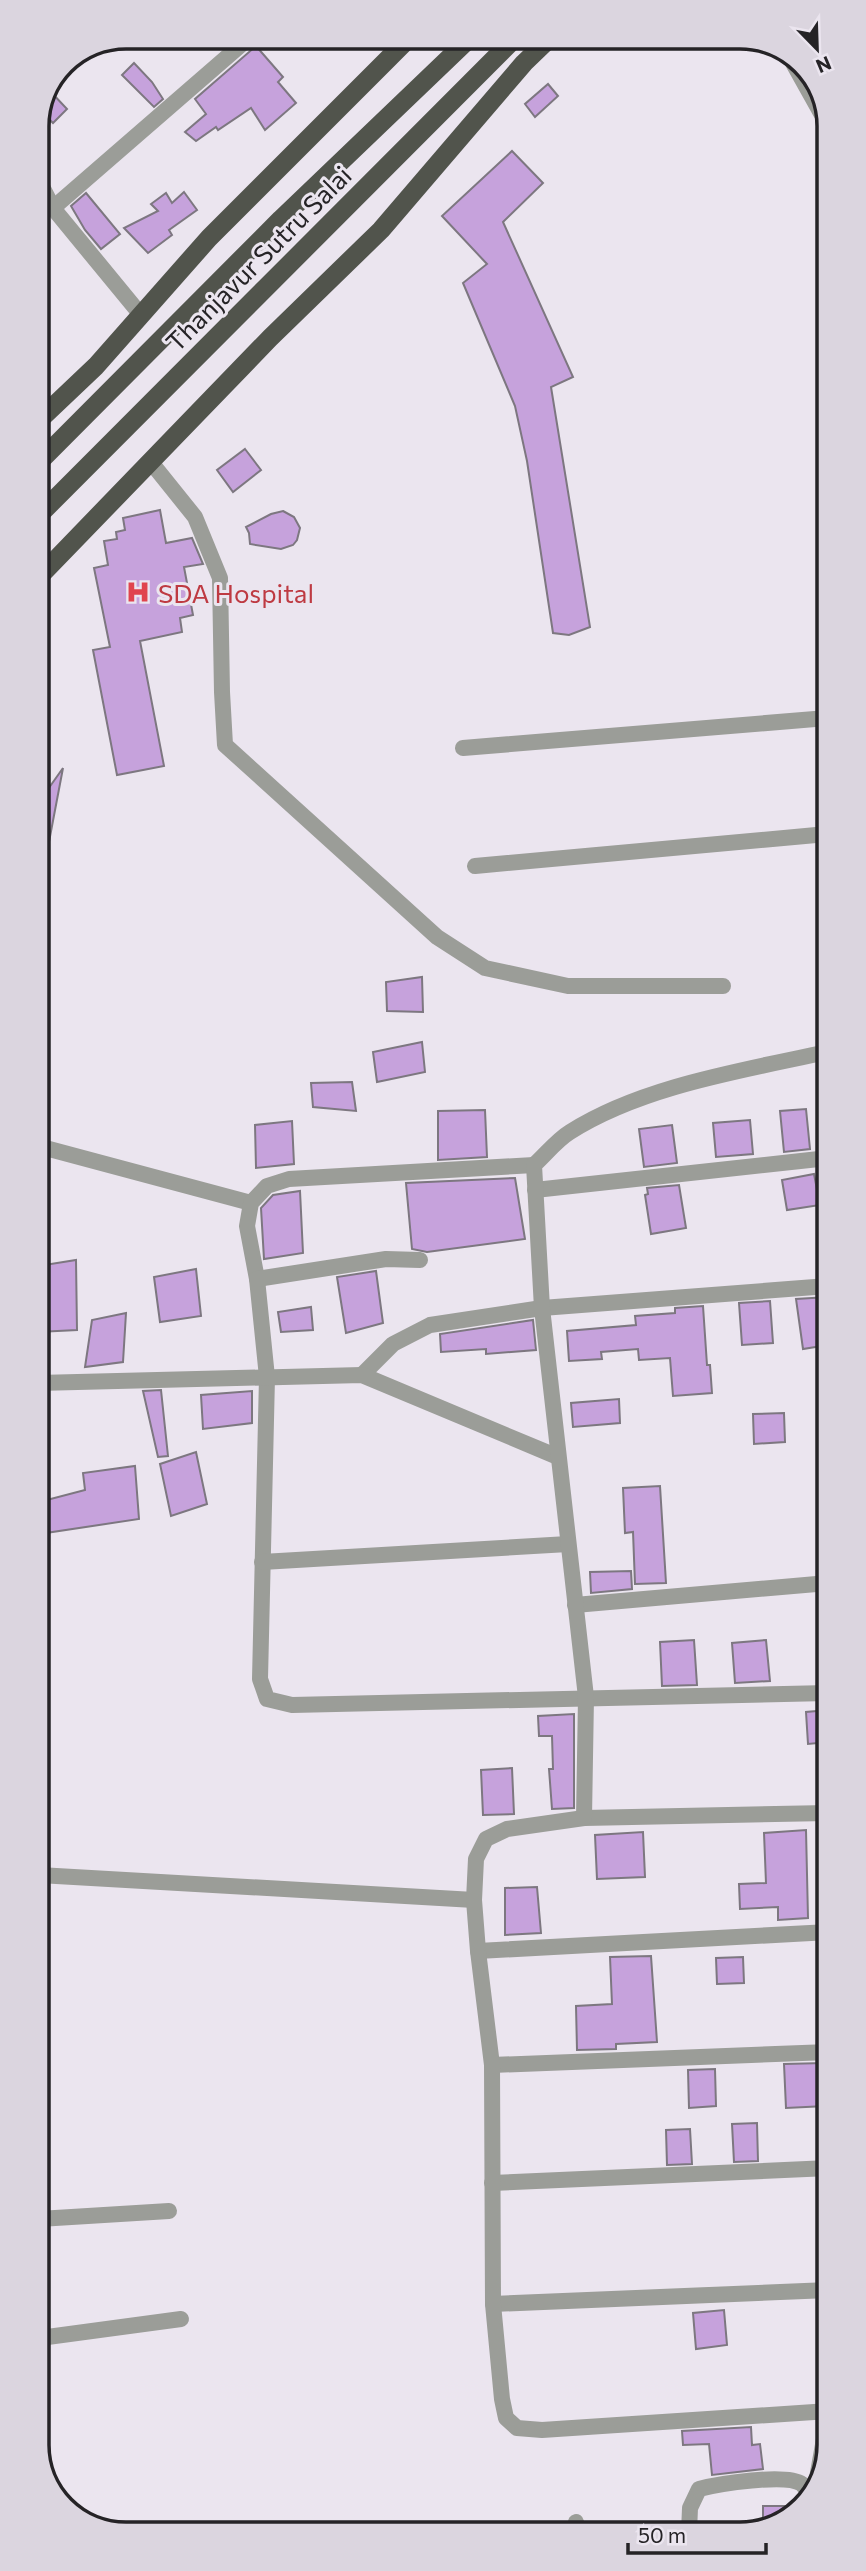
<svg xmlns="http://www.w3.org/2000/svg" width="866" height="2571" viewBox="0 0 866 2571" font-family="Commissioner,sans-serif">
<style>
.building{fill:#c6a2dc;stroke:#7d7780;stroke-width:2}
.lines{fill:none;stroke-linecap:round;stroke-linejoin:round}
.minor{stroke:#9b9d98;stroke-width:16}
.trunk{stroke:#51544c;stroke-width:19}
.labels{text-anchor:middle;dominant-baseline:central;stroke-width:6;stroke-linejoin:round;paint-order:stroke}
.street-label{font-size:26px;fill:#252326;stroke:#ebe5ef}
.health-label{font-size:26px;fill:#be3a42;stroke:#ebe5ef;text-anchor:start}
.rim{fill:none;stroke:#252326;stroke-width:3.5}
</style>
<rect width="100%" height="100%" fill="#ebe5ef"/>
<!-- building -->
<g class="building">
<path d="M256 46 283 77 278 82 296 103 265 130 251 108 218 130 216 127 196 141 185 132 206 114 195 99Z"/>
<path d="M134 63 152 82 163 99 154 107 122 75Z"/>
<path d="M548 84 558 96 535 117 525 104Z"/>
<path d="M50 91 67 109 53 123 41 111Z"/>
<path d="M512 151 543 183 503 222 573 377 551 387 590 627 569 635 553 633 527 461 515 406 463 283 487 264 442 216Z"/>
<path d="M184 192 197 210 169 230 172 235 148 253 124 228 158 211 151 204 166 193 172 203Z"/>
<path d="M86 193 120 234 101 249 85 230 71 206Z"/>
<path d="M245 449 261 470 233 492 217 470Z"/>
<path d="M160 510 166 543 192 538 203 564 184 567 193 615 180 618 182 632 140 641 164 766 117 775 93 650 110 647 94 568 108 565 104 541 117 539 116 532 125 530 123 518Z"/>
<path d="M283 511 294 517 300 528 297 540 293 545 281 549 250 544 249 533 246 527 271 514Z"/>
<path d="M63 768 45 863H38V791L46 792Z"/>
<path d="M422 977 423 1012 387 1011 386 982Z"/>
<path d="M422 1042 425 1072 377 1082 373 1052Z"/>
<path d="M352 1082 356 1111 313 1107 311 1083Z"/>
<path d="M806 1109 810 1149 784 1152 780 1111Z"/>
<path d="M485 1110 487 1157 438 1160V1111Z"/>
<path d="M750 1120 753 1154 716 1157 713 1123Z"/>
<path d="M292 1121 294 1164 256 1168 255 1125Z"/>
<path d="M672 1125 677 1163 644 1167 639 1129Z"/>
<path d="M814 1174 820 1205 787 1210 782 1180Z"/>
<path d="M515 1178 525 1239 427 1252 412 1249 406 1183Z"/>
<path d="M679 1185 686 1228 651 1234 645 1195 648 1194 647 1188Z"/>
<path d="M300 1191 303 1253 264 1259 261 1208 273 1195Z"/>
<path d="M76 1260 77 1330 38 1332V1266Z"/>
<path d="M196 1269 201 1316 160 1322 154 1277Z"/>
<path d="M376 1271 383 1323 346 1333 337 1277Z"/>
<path d="M828 1297V1345L803 1349 796 1299Z"/>
<path d="M770 1301 773 1343 742 1345 739 1303Z"/>
<path d="M703 1306 707 1365H710L712 1393 673 1396 670 1358 639 1360 638 1349 601 1352 602 1359 569 1361 567 1331 636 1325 635 1316 675 1313V1308Z"/>
<path d="M311 1307 313 1330 281 1332 278 1312Z"/>
<path d="M126 1313 123 1362 85 1367 92 1320Z"/>
<path d="M533 1320 536 1350 486 1354V1349L441 1352 440 1334Z"/>
<path d="M161 1390 168 1456 158 1457 143 1391Z"/>
<path d="M252 1391V1423L203 1429 201 1395Z"/>
<path d="M619 1399 620 1423 573 1427 571 1403Z"/>
<path d="M784 1413 785 1442 754 1444 753 1414Z"/>
<path d="M196 1452 207 1504 171 1516 160 1464Z"/>
<path d="M135 1466 139 1519 39 1534V1502L85 1490 83 1473Z"/>
<path d="M660 1486 666 1583 635 1584 633 1532 625 1533 623 1488Z"/>
<path d="M631 1571 632 1589 591 1593 590 1572Z"/>
<path d="M694 1640 697 1685 662 1686 660 1642Z"/>
<path d="M766 1640 770 1681 735 1683 732 1643Z"/>
<path d="M828 1710V1742L808 1744 806 1712Z"/>
<path d="M574 1714V1808L552 1809 549 1769H553L552 1736H539L538 1716Z"/>
<path d="M512 1768 514 1814 483 1815 481 1770Z"/>
<path d="M806 1830 808 1918 778 1920V1907L740 1909 739 1884 766 1883 764 1833Z"/>
<path d="M643 1832 645 1877 597 1879 595 1835Z"/>
<path d="M537 1887 541 1933 505 1935V1888Z"/>
<path d="M651 1956 657 2042 616 2044V2049L577 2050 576 2006 612 2004 610 1957Z"/>
<path d="M743 1957 744 1983 717 1984 716 1958Z"/>
<path d="M824 2063 826 2106 786 2108 784 2064Z"/>
<path d="M715 2069 716 2106 689 2108 688 2070Z"/>
<path d="M757 2123 758 2161 734 2162 732 2124Z"/>
<path d="M690 2129 692 2164 667 2165 666 2130Z"/>
<path d="M724 2310 727 2345 696 2349 693 2313Z"/>
<path d="M751 2427 752 2445 760 2444 763 2469 712 2475 709 2444 683 2445 682 2431Z"/>
<path d="M763 2506H801L763 2531Z"/>
</g>
<g class="lines">
<!-- minor -->
<g class="minor">
<path d="M788 54 826 122"/>
<path d="M37 177 53 208 141 315"/>
<path d="M53 208 250 37"/>
<path d="M150 461 195 517 220 578 222 692 225 745 437 937 485 968 568 986H723"/>
<path d="M463 748 827 718"/>
<path d="M475 866 827 834"/>
<path d="M38 1146 251 1203"/>
<path d="M534 1165 289 1179 267 1186 251 1203 247 1226 257 1279 267 1377 260 1679 267 1699 292 1705 828 1693"/>
<path d="M535 1190 828 1158"/>
<path d="M257 1279 386 1259 420 1260"/>
<path d="M362 1375 393 1344 430 1325 542 1308 828 1286"/>
<path d="M38 1383 362 1375 558 1457"/>
<path d="M262 1562 568 1544"/>
<path d="M575 1605 828 1583"/>
<path d="M584 1818 828 1813"/>
<path d="M39 1875 474 1900"/>
<path d="M478 1951 829 1932"/>
<path d="M492 2065 829 2052"/>
<path d="M492 2183 829 2168"/>
<path d="M39 2219 169 2211"/>
<path d="M493 2304 829 2290"/>
<path d="M40 2338 181 2319"/>
<path d="M816 2484 829 2411 542 2430 517 2428 506 2418 502 2399 493 2304 492 2065 478 1951 474 1900 476 1859 486 1839 507 1829 584 1818 586 1697 542 1308 534 1165C546 1154 557 1140 570 1132 642 1086 745 1070 827 1052"/>
<path d="M576 2522 578 2532"/>
<path d="M689 2532 690 2508 699 2489C718 2484 786 2473 802 2484 805 2487 809 2493 811 2497"/>
</g>
<!-- trunk -->
<g class="trunk">
<path d="M37 422 96 366 209 238 410 37"/>
<path d="M37 464 281 219 471 37"/>
<path d="M37 517 516 37"/>
<path d="M37 579 270 338 381 230 524 63 551 37"/>
</g>
</g>
<!-- icons -->
<defs>
<g id="hospital-bare" transform="scale(1.89)"><path d="M-5-5h3v3.5h4V-5h3V5h-3V1.5h-4V5h-3Z" fill="#e0444e" stroke="#ebe5ef" stroke-width="2.5" paint-order="stroke"/></g>
</defs>
<g fill-rule="evenodd">
<use href="#hospital-bare" x="138" y="592"/>
</g>
<g class="labels">
<!-- street labels -->
<g class="street-label">
<text transform="translate(258 258) rotate(-45)">Thanjavur Sutru Salai</text>
</g>
<!-- health labels -->
<g class="health-label">
<text x="158" y="592">SDA Hospital</text>
</g>
</g>
<!-- crop -->
<path d="M0 0H866V2571H0ZM126 49H740A77 77 0 0 1 817 126V2445A77 77 0 0 1 740 2522H126A77 77 0 0 1 49 2445V126A77 77 0 0 1 126 49Z" fill="#dbd5df" fill-rule="evenodd"/>
<path class="rim" d="M126 49H740A77 77 0 0 1 817 126V2445A77 77 0 0 1 740 2522H126A77 77 0 0 1 49 2445V126A77 77 0 0 1 126 49Z"/>
<!-- north arrow -->
<g transform="translate(817 49) rotate(157)" stroke="#ebe5ef" stroke-width="5" paint-order="stroke">
<path d="M0-5L12 26L0 18L-12 26Z" fill="#252326"/>
<text y="-10" font-size="19" font-weight="bold" text-anchor="middle" fill="#252326">N</text>
</g>
<!-- scale -->
<path d="M628 2543v10h138v-10" fill="none" stroke="#252326" stroke-width="3.5"/>
<text x="638" y="2543" font-size="21" fill="#252326" stroke="#ebe5ef" stroke-width="5" paint-order="stroke">50 m</text>
</svg>
